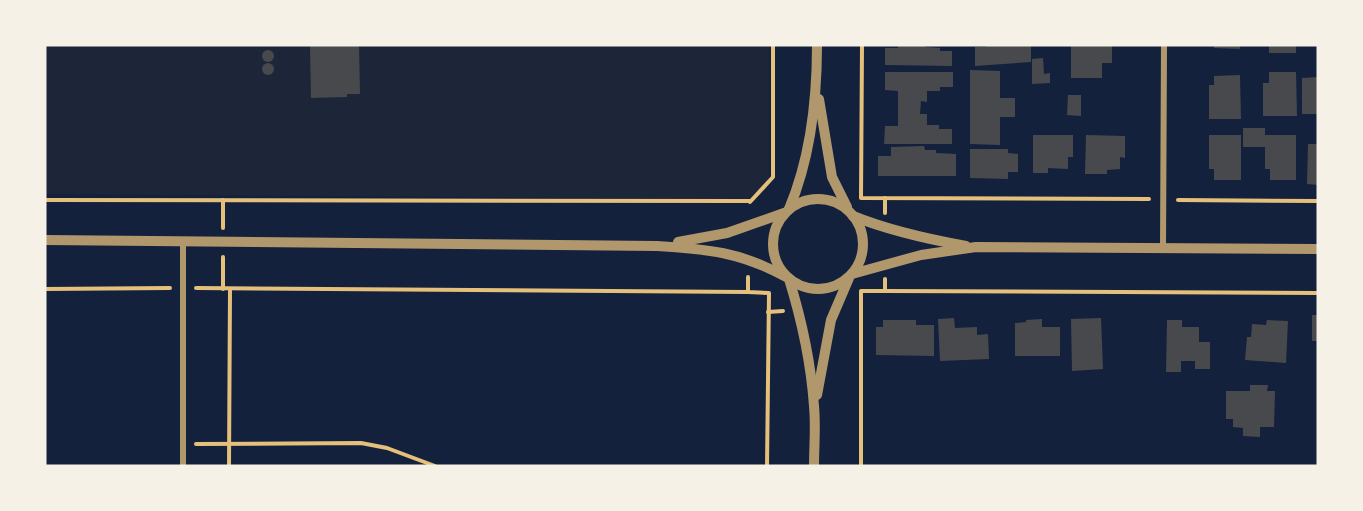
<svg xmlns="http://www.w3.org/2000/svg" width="1363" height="511" viewBox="0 0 1363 511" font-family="Barlow,sans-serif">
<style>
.green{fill:#1d2539}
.building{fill:#48494c}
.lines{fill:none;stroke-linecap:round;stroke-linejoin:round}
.path{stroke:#e5c07b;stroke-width:4}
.minor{stroke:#b1986c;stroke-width:6}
.tertiary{stroke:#b1986c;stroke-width:10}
</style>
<rect width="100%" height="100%" fill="#14213d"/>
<!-- green -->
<path class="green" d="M45 45H769V178L753 199 45 194Z"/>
<!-- building -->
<g class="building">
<path d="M310 45H359L360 94H347V97L311 98Z"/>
<path d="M898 45H926V47L940 48V51H952V66L885 65V48H898Z"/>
<path d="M986 45H1031V62L975 66V47H986Z"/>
<path d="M1071 45H1112V63H1102V78H1071Z"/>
<path d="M1214 45H1240V49L1214 48Z"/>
<rect x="1269" y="45" width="27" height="8"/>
<circle cx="268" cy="56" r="6"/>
<path d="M1043 58 1044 74 1050 73V83L1032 84V59Z"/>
<circle cx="268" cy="69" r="6"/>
<path d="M970 70 1000 71V98H1015V117H1000V145L970 144Z"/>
<path d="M885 72H953V87H940V91H927V102L921 101 920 114H927V125H939V129H952V144H884L885 126H898V91L885 90Z"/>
<path d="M1269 72H1296L1297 116H1263V83H1269Z"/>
<path d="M1240 75 1241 119H1209V85H1214V76Z"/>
<path d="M1318 77V114H1302V78Z"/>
<path d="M1068 95H1081V116L1067 115Z"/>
<path d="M1243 128H1265V135H1296V180H1270V169H1265V147H1243Z"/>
<path d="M1033 135H1073V157H1068V169L1048 168V173H1033Z"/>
<path d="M1086 135 1125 136V158L1120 157V169L1107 170V174H1085Z"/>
<path d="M1209 135H1241V180H1214V169H1209Z"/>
<path d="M1308 144H1318V185L1307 184Z"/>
<path d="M924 146 925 150H936V153L956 154V176H878V156H891V147Z"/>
<path d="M970 149H1008V153L1018 154V172H1008V179L970 178Z"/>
<rect x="1312" y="315" width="6" height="26"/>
<path d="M954 318 955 328 977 327V335L988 334 989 359 940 361 938 319Z"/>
<path d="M1101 318 1103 369 1072 371 1071 319Z"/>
<path d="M1042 319V327H1060V356H1015V323L1026 322V320Z"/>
<path d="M883 320H916V325H934V356L876 355V327H883Z"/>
<path d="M1167 320H1182V327H1199V342H1210V369H1195V361H1181V372H1166Z"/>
<path d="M1267 320 1288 321 1286 363 1245 360 1247 337H1251L1252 324 1266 325Z"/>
<path d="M1250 385H1268L1267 391H1275L1274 427H1260V437L1243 436V428L1233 427V419H1226V391H1250Z"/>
</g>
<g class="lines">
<!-- path -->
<g class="path">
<path d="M862 45 861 198 1149 199"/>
<path d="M45 200 750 201"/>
<path d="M1178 200 1318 201"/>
<path d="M750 202 773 177V45"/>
<path d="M885 213V198"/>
<path d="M223 228V200"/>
<path d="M748 277V292L769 293 767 466"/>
<path d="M196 288 748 292"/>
<path d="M45 289 170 288"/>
<path d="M223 289V257"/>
<path d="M885 291 1318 293"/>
<path d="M768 312 783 311"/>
<path d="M196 444 361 443 387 448 435 466"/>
<path d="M229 466 230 289"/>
<path d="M861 466V291H885V279"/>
</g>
<!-- minor -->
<g class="minor">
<path d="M183 241V466"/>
<path d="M1163 248 1164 45"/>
</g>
<!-- tertiary -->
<g class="tertiary">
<path d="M819 99 832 177 847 207"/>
<circle cx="818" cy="244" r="45"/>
<path d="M789 209C811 157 817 101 817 45"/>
<path d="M853 216C890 231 927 239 966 246"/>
<path d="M45 240 657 246C707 249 741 252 786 277"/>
<path d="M678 242 727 233 784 213"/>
<path d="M852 274 921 255 976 247 1318 249"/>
<path d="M789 279C802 321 811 363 814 406 816 426 814 446 814 466"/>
<path d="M817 395 831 320 849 278"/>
</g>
</g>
<!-- border -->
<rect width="1363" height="511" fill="none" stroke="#f6f1e7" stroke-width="93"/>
</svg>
